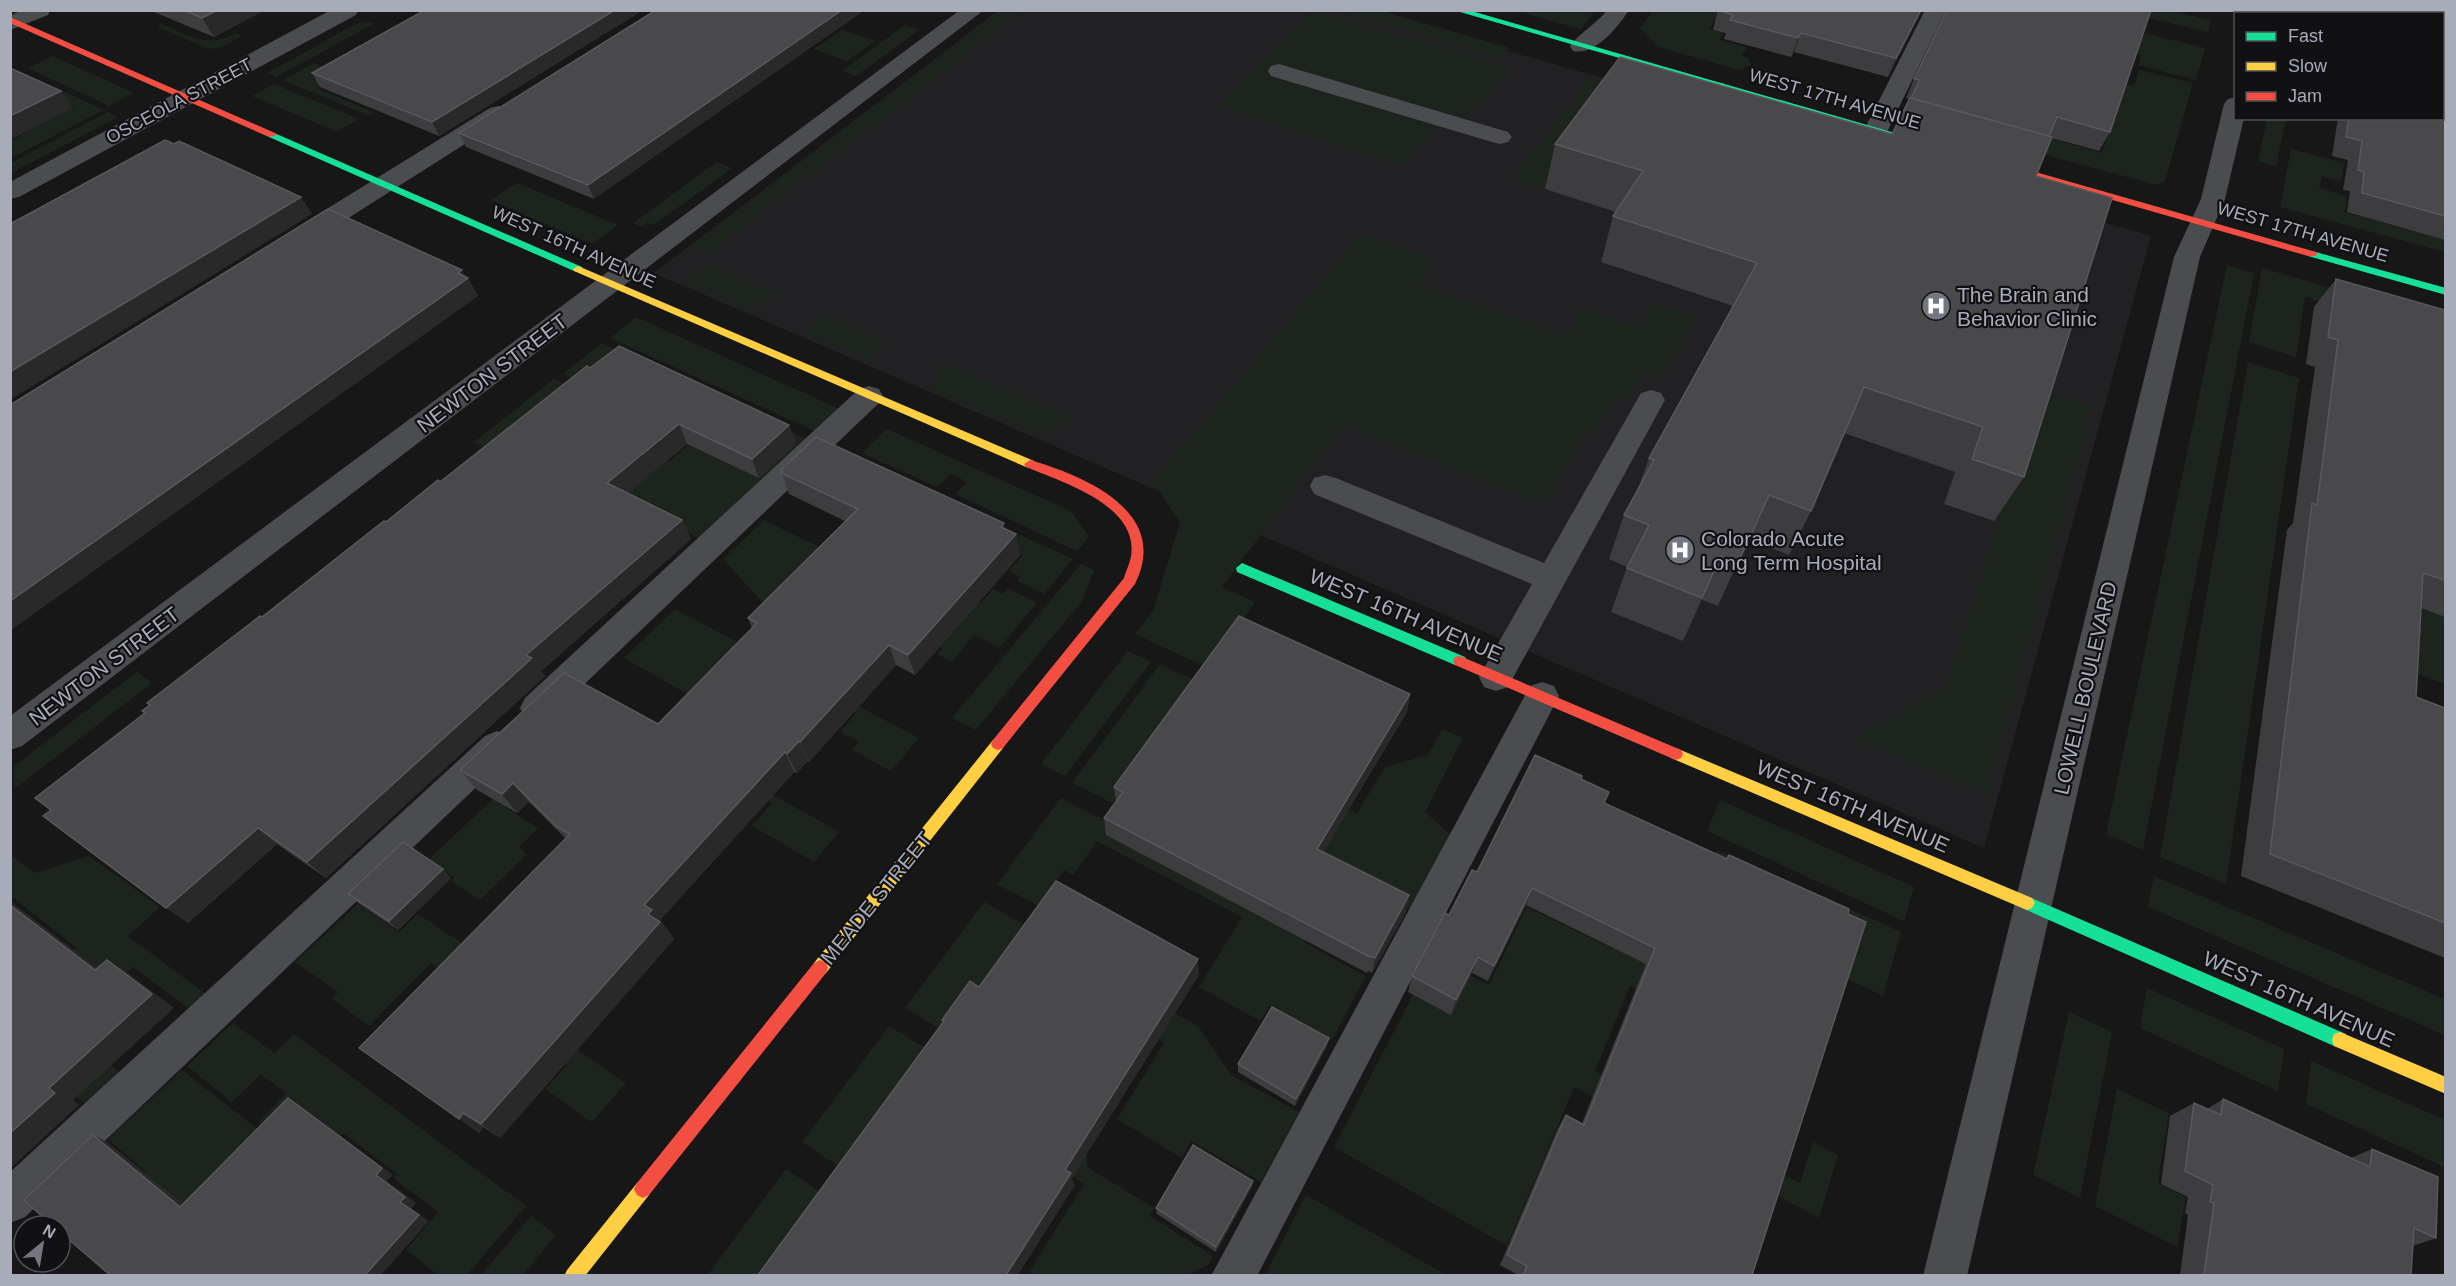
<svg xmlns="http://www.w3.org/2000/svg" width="2456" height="1286" viewBox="0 0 2456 1286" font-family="Helvetica,sans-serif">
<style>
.built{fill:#212123}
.green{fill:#1d241e}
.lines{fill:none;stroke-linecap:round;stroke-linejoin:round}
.lane{fill:#4b4c50;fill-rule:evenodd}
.street{fill:#4b4c50;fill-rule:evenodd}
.fast{fill:#16e098;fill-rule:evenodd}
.slow{fill:#ffcf43;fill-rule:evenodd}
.jam{fill:#f24e42;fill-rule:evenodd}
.wall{fill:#3d3d3f}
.shaded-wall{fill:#29292a}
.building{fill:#49494c;stroke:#58585d;stroke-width:1.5}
.labels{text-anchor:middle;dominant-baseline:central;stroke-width:4.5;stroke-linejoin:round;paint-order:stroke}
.far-street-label{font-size:18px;fill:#a8abb8;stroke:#111113}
.poi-label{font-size:21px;fill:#a8abb8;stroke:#111113;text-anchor:start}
.street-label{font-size:21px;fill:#a8abb8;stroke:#111113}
</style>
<rect width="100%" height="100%" fill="#171717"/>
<!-- built -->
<path class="built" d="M999 10 1369 11 2151 236 1984 848 654 273Z"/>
<!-- green -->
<g class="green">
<path d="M1002 11H1023L707 254 690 247Z"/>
<path d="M1314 11H1316L1511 67 1478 106 1431 133 1402 166 1216 106Z"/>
<path d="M1339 11H1382L1510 48 1501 58Z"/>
<path d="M1516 11H1595L1581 29Z"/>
<path d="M1653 11H1722L1709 29 1723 33 1719 40 1747 47 1741 56 1749 58 1751 65 1740 70 1659 47 1640 28Z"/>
<path d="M2171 11 2211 20 2208 32 2149 18 2151 11Z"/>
<path d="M2083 18 2205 48 2196 80 2138 65 2141 55 2073 37Z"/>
<path d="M360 22 375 23 276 77 267 73Z"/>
<path d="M162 24C190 36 207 49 237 33L242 36 222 47 209 49 157 27Z"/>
<path d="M905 25 919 30 856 76 842 71Z"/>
<path d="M842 30 875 41 847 61 814 49Z"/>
<path d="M53 56 134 93 109 106 28 68Z"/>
<path d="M314 63 340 74 317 88 375 113 369 116 283 80Z"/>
<path d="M2139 70 2193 83 2165 181 2157 185 1948 129 2064 137 2063 142 2102 153 2125 84 2134 86Z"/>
<path d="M21 72 104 110 11 158V141L31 130 22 126 31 121 40 125 75 107 11 77Z"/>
<path d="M1589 79 1675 103 1607 100 1541 189 1512 179Z"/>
<path d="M274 84 359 119 337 132 252 96Z"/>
<path d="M108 112 118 117 11 173V163Z"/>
<path d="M2267 119H2286L2276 166 2258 161Z"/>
<path d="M2291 149 2344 163 2341 181 2322 176 2319 188 2347 196 2345 212 2445 240V252L2280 207Z"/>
<path d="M717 162 732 168 654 225 648 223 642 227 633 223Z"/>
<path d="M517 183 618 225 592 244 491 200Z"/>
<path d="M1362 234 1437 260 1419 284 1566 336 1583 309 1640 328 1655 303 1697 317 1662 378 1642 371 1624 401 1617 398 1600 424 1585 434 1544 505 1343 425 1222 587 1255 602 1208 668 1135 634 1153 611 1180 523 1153 481Z"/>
<path d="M706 264 780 295 749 309 685 281Z"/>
<path d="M2227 265 2254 273 2143 850 2106 834Z"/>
<path d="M2262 268 2445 321 2401 325 2305 297 2296 357 2249 342Z"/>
<path d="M818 312 889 342 869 360 807 334Z"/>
<path d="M636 317 842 410 817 432 610 338Z"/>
<path d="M602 343 708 392 590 387 563 374Z"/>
<path d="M2248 362 2299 378 2226 884 2160 857Z"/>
<path d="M942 363 1072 417 1042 436 930 388Z"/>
<path d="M554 379 583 392 504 457 474 442Z"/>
<path d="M2048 391 2093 406 1987 794 1853 738 1946 687 2009 487 2018 489Z"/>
<path d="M715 397 809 440 702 540 652 515 615 503 647 450 670 461 690 443Z"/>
<path d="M887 429 1071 511 1089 537 1077 551 955 494 967 482 951 474 937 487 862 453Z"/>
<path d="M936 497 1073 559 1044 594 1017 581 1020 577 1009 571 1023 555 1008 548Z"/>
<path d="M764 520 861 567 776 617 723 559Z"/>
<path d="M2445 563V684L2381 661Z"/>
<path d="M1081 564 1094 570 1082 601 976 730 952 718Z"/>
<path d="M1008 588 1037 603 999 648 974 635 952 662 937 654 942 648 923 639 963 595 981 603 993 589 1003 594Z"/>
<path d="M675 609 919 738 891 771 852 750 859 742 840 732 856 713 751 658 705 704 624 658Z"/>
<path d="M1128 651 1151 662 1065 776 1041 764Z"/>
<path d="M1160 664 1199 683 1171 723 1357 813 1385 767 1428 755 1442 729 1463 738 1425 812 1452 836 1413 910 1382 895 1159 738 1113 803 1072 783Z"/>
<path d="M137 672 152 683 14 789V766Z"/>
<path d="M665 733 839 832 814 862 752 826 772 803 659 739Z"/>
<path d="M1061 798 1313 929 1305 943 1366 976 1332 1040 1270 1006 1260 1021 1199 987 1242 917 1097 841 1073 875 1064 870 1038 906 997 884Z"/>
<path d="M493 799 538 828 519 847 527 854 480 900 451 881 454 877 428 860Z"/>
<path d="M1720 800 1914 887 1904 921 1707 831Z"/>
<path d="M1717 850 1901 932 1883 996 1843 977 1712 866Z"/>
<path d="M10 855 35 873 89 856 160 907 128 936 207 995 191 1010 133 967 65 1027 121 1074 87 1106 46 1070 11 1005 77 948 11 896Z"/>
<path d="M2154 876 2445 999V1035L2148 907Z"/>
<path d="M984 902 1046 937 947 1033 905 1008Z"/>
<path d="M358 904 399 932 418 914 479 955 456 979 431 963 369 1026 332 999 338 992 295 962Z"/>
<path d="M1527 907 1610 947 1614 939 1678 970 1659 1000 1630 986 1595 1071 1623 1086 1622 1090 1800 1183 1813 1142 1838 1155 1819 1218 1574 1087 1507 1246 1334 1147 1433 956 1489 985Z"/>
<path d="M464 973 626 1083 592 1122 545 1089 567 1065 551 1054Z"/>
<path d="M1116 981 1198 1026 1231 1075 1299 1112 1261 1182 1191 1141 1182 1158 1117 1119 1164 1043 1099 1006Z"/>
<path d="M2147 988 2284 1049 2278 1091 2140 1028Z"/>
<path d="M2069 1012 2112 1032 2080 1198 2033 1175Z"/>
<path d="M233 1023 274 1053 294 1034 526 1206 467 1275H438L406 1250 438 1212 393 1178 397 1174 343 1133 338 1137 271 1132 258 1122 286 1093 261 1074 232 1102 187 1066Z"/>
<path d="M889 1026 943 1059 846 1171 802 1142Z"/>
<path d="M2311 1061 2445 1120V1167L2306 1104Z"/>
<path d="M182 1070 268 1137 168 1238 98 1223 148 1174 108 1139Z"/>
<path d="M2117 1089 2169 1113 2158 1183 2186 1197 2177 1247 2095 1206Z"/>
<path d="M997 1129 1087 1148V1167L1154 1208 1150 1216 1213 1256 1208 1265 1187 1275H1034L1029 1272 1084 1184Z"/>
<path d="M786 1169 943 1275 707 1276Z"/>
<path d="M1306 1195 1446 1275H1265Z"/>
<path d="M531 1216 556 1235 523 1275H481Z"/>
</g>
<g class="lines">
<!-- lane -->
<g class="lane">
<path d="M22 10H50L48 15 10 30V16Z"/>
<path d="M1925 10H1946L1888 130 1884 135 1876 137 1868 135 1864 130Z"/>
<path d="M1279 64 1508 132 1512 137 1508 142 1500 144 1492 142 1271 76 1268 71 1271 66Z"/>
<path d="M498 106 506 108 510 113 506 118 309 243 300 245 291 243 287 237 291 231 490 108Z"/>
<path d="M869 386 879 389 883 396 879 403 549 718 537 722 525 718 520 708 525 698 859 389Z"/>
<path d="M1651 390 1661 393 1665 400 1508 687 1496 691 1484 687 1479 677 1532 584 1314 494 1310 486 1314 478 1325 475 1336 478 1544 563 1641 393Z"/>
<path d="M1542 682 1554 686 1559 696 1257 1276H1211L1530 686Z"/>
<path d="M497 731 509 736 514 746 509 756 25 1217 10 1223V1172L485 736Z"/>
</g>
<!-- street -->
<g class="street">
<path d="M331 10H358L356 15 19 197 10 199V182Z"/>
<path d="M960 10H984L22 746 10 750V716Z"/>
<path d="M1607 10H1629C1618 27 1595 56 1573 51L1570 46C1580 32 1597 24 1607 10Z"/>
<rect x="2246" y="10" width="22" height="4"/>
<path d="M2236 97V118H2244L2225 199 2200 257 1967 1276H1923L2174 257 2201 199 2224 104 2228 99Z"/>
</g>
<!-- fast -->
<g class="fast">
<path d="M1453 10H1468L1940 146 1932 148Z"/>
<path d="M272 132 582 267 583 269 578 272 574 271 269 137 267 135Z"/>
<path d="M2312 251 2446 288V295L2308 256V252Z"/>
<path d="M1242 563 1465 657 1467 661 1465 665H1455L1237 572 1236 568Z"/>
<path d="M2027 896 2346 1034 2348 1040 2346 1046 2340 1048 2334 1046 2022 908 2019 903 2022 898Z"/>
</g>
<!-- slow -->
<g class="slow">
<path d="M578 266 1034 461 1036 464 1030 468 1026 467 574 271 573 269Z"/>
<path d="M998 738 1003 740 1005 744 1003 748 826 973 820 976 814 973 812 968 814 963 993 740Z"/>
<path d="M1676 748 2032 898 2035 903 2032 908 2027 910 2022 908 1671 758 1669 754 1671 750Z"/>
<path d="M2340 1032 2446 1077V1094L2334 1046 2332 1040 2334 1034Z"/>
<path d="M643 1180 649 1183 652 1189 649 1195 585 1276H564L567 1270 637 1183Z"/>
</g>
<!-- jam -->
<g class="jam">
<path d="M10 17 275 133 277 135 269 137 10 23Z"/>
<path d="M1993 160 2316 252 2317 254 2316 256H2308L1990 165 1988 163Z"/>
<path d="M1030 460C1085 476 1171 512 1135 584L1003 748 998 750 993 748 991 744 993 740 1124 578C1126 571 1130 563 1131 556 1139 505 1062 482 1026 467L1024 464Z"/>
<path d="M1460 656 1681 750 1683 754 1681 758 1676 760 1671 758 1455 665 1453 661 1455 657Z"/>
<path d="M820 960 826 963 828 968 826 973 649 1195 643 1198 637 1195 634 1189 637 1183 814 963Z"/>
</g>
</g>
<!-- wall -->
<g class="wall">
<path d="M149 10H265L214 37Z"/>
<path d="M425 10H643L439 136 320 87 312 73Z"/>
<path d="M656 10 594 199 466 147 459 133Z"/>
<path d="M1718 10H1922L1888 77 1794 52 1791 57 1724 39 1726 33 1713 30Z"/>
<path d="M2354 10H2445V240L2347 212 2350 191 2343 190 2348 160 2332 156 2338 118H2442V14H2353Z"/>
<path d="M1914 79 2110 132 2099 151 2052 138 2036 176 2024 477 1994 521 1944 504 1955 472 1844 433 1811 511 1789 555 1748 539 1718 606 1702 600 1683 641 1611 612 1627 567 1609 559 1624 515 1637 491 1649 458 1733 306 1601 262 1613 216 1616 212 1545 189 1555 144 1892 134 1909 99 1906 98Z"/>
<path d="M2336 279 2445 310V617L2421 608 2416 697 2445 708V958L2241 876 2287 530 2293 523 2315 367 2306 364 2314 307Z"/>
<path d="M590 368 789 425 796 444 759 478 687 444 627 493 682 520 691 539 541 671 545 676 326 878 277 844 188 923 51 810 145 713 150 705 147 703 262 617 386 522Z"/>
<path d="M781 470 1005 529 1020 555 915 675 896 665 809 762 808 761 797 773 794 772 660 920 674 939 500 1138 483 1127 479 1133 359 1048 566 839 529 802 517 813 477 790 460 770 658 724 752 628 748 618 845 521 789 494Z"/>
<path d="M1410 694 1407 712 1323 852 1406 912 1372 973 1368 971 1367 973 1106 835 1104 818 1116 802 1114 787Z"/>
<path d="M1581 779 1604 803 1727 859 1729 855 1752 1275H1518L1500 1265 1558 1128 1566 1115 1582 1123 1646 964 1526 905 1488 981 1472 973 1451 1015 1408 992 1412 976 1449 915 1477 872Z"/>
<path d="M451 878 398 930 358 903 348 894Z"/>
<path d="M1329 1038 1327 1046 1295 1106 1238 1072V1064Z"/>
<path d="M2223 1099 2351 1158 2372 1149 2436 1238 2413 1246 2411 1275H2180L2188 1215 2185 1213 2188 1197 2161 1184 2170 1116 2194 1103 2207 1109Z"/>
<path d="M1253 1181 1252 1187 1216 1252 1157 1214 1156 1208Z"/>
</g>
<!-- shaded-wall -->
<g class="shaded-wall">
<path d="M218 10H265L214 37 202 18Z"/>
<path d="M615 10H643L439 136 432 122Z"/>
<path d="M842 10H865L594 199 588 185Z"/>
<path d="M1921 10H1922L1888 77 1896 58Z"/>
<path d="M1801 33 1794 52 1791 57 1798 38Z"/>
<path d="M61 91 73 108 10 140V116Z"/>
<path d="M301 197 312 214 10 400V372Z"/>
<path d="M462 270 467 279 468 278 478 296 10 631V601Z"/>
<path d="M679 424 687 444 617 502 607 483Z"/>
<path d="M789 425 796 444 759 478 752 459Z"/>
<path d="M682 520 691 539 541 671 545 676 326 878 307 862 526 655Z"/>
<path d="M1004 523 1008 543 1016 534 1020 555 915 675 908 655Z"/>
<path d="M1721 556 1702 600 1683 641 1702 598Z"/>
<path d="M889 645 896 665 809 762 800 742Z"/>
<path d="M1410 694 1407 712 1315 866 1317 849Z"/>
<path d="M799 741 808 761 797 773 787 754Z"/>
<path d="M785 752 794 772 660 920 674 939 500 1138 481 1124 648 914 644 905Z"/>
<path d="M513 783 529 802 517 813 502 794Z"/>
<path d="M258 828 277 844 188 923 166 908Z"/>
<path d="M443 869 451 878 398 930 389 921Z"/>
<path d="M1532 888 1526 905 1488 981 1494 966Z"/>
<path d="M1409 895 1406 912 1372 973 1375 958Z"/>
<path d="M10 901 118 984 95 970 10 905Z"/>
<path d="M1478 957 1472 973 1451 1015 1456 1000Z"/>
<path d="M1198 959 1199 975 1072 1178 1075 1185 1018 1275H1006L1065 1170Z"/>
<path d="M107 960 129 974 174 1008 73 1100 79 1105 12 1167H10V1133L49 1088Z"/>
<path d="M1329 1038 1327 1046 1295 1106 1296 1099Z"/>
<path d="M288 1098 300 1105 393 1175 387 1181 416 1203 411 1209 429 1221 381 1275H365L400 1202 376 1175Z"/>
<path d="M463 1113 483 1127 479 1133 459 1119Z"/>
<path d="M93 1135 107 1142 194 1213 180 1207Z"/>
<path d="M1253 1181 1252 1187 1216 1252V1247Z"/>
</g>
<!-- building -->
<g class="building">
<path d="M183 10H218L202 18Z"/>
<path d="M425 10H615L432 122 312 73Z"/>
<path d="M656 10H842L588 185 459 133Z"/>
<path d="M1718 10H1921L1896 58 1801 33 1798 38 1730 20 1733 15Z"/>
<path d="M1947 10H2151L2110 132 2057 117 2049 136 1911 98 1920 80 1914 79Z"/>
<path d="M2364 10H2445V216L2362 193 2364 172 2358 170 2362 141 2346 137 2349 118H2442V14H2363Z"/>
<path d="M1620 57 1892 134 1910 98 2052 137 2036 176 2112 198 2024 477 1972 459 1983 427 1864 387 1811 511 1769 495 1738 563 1721 556 1702 598 1627 568 1649 525 1624 515 1654 460 1649 458 1757 263 1613 216 1643 171 1555 144Z"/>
<path d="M10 68 61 91 10 116Z"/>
<path d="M165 140 174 144 179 141 301 197 10 372V224Z"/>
<path d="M328 209 462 270 458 273 468 278 10 601V405Z"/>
<path d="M2336 279 2445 310V580L2423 573 2416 697 2445 708V923L2270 854 2312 503 2317 505 2338 340 2328 337Z"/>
<path d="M619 346 789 425 752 459 679 424 607 483 682 520 526 655 532 658 307 862 258 828 166 908 43 816 51 810 35 798 145 713 142 711 150 705 147 703 260 616 262 617 384 521 386 522 438 480 440 482 587 366 590 368Z"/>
<path d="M816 437 1004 523 1001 527 1016 534 908 655 889 645 800 742 799 741 787 754 785 752 644 905 652 910 648 914 660 922 481 1124 463 1113 459 1119 359 1048 570 834 557 827 513 783 502 794 460 770 564 673 658 724 757 623 748 618 858 509 781 473 783 471 781 470Z"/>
<path d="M1239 616 1410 694 1317 849 1409 895 1375 958 1371 956 1370 957 1104 818 1123 792 1114 787Z"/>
<path d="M1535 755 1582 776 1581 779 1609 792 1604 803 1727 859 1729 855 1849 909 1848 914 1866 922 1752 1275H1523L1527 1266 1507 1255 1566 1115 1584 1125 1655 948 1532 888 1494 966 1478 957 1456 1000 1412 976 1445 913 1449 915 1472 870 1477 872Z"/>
<path d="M403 842 443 869 389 921 348 894Z"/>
<path d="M1056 881 1198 959 1065 1170 1071 1173 1006 1275H758L944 1021 942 1020 970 981 979 987Z"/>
<path d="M10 905 95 970 107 960 152 994 49 1088 55 1093 10 1133Z"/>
<path d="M1272 1007 1329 1038 1296 1099 1238 1064Z"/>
<path d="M288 1098 382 1168 376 1175 405 1197 400 1202 419 1215 365 1275H110L60 1232V1226H53L24 1200 93 1135 180 1207Z"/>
<path d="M2223 1099 2370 1167 2372 1149 2438 1177 2436 1238 2414 1228 2411 1275H2204L2214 1203 2210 1202 2213 1185 2185 1171 2194 1103 2221 1115Z"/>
<path d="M1193 1145 1253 1181 1216 1247 1156 1208Z"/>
</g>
<!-- icons -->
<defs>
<g id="hospital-disc" transform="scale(1.5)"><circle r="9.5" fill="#757780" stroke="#111113"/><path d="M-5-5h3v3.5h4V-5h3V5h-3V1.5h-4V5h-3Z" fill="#fff"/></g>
</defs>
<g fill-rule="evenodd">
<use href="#hospital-disc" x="1936" y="306"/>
<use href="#hospital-disc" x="1680" y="550"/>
</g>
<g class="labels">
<!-- far-street labels -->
<g class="far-street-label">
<text transform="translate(1835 99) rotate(16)">WEST 17TH AVENUE</text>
<text transform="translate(179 101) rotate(-28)">OSCEOLA STREET</text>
<text transform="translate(2303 232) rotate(16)">WEST 17TH AVENUE</text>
<text transform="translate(574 247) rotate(24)">WEST 16TH AVENUE</text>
</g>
<!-- poi labels -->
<g class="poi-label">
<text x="1957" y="294">The Brain and<tspan x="1957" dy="24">Behavior Clinic</tspan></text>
<text x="1701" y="538">Colorado Acute<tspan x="1701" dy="24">Long Term Hospital</tspan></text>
</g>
<!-- street labels -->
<g class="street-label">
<text transform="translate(492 373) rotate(-37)">NEWTON STREET</text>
<text transform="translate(1406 615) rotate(23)">WEST 16TH AVENUE</text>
<text transform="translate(104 666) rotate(-37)">NEWTON STREET</text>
<text transform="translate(2085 688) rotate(-77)">LOWELL BOULEVARD</text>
<text transform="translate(1853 806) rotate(23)">WEST 16TH AVENUE</text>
<text transform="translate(876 898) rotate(-51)">MEADE STREET</text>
<text transform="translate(2299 999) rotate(24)">WEST 16TH AVENUE</text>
</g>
</g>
<!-- border -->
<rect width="2456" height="1286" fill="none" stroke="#a8abb8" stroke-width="24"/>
<!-- legend -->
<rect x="2234" y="12" width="210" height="108" fill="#111113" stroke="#4d4f55" stroke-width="1.5"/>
<rect x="2246" y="32" width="30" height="9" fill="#16e098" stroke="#4d4f55" stroke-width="1.5"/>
<text x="2288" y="42" font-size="18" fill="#a8abb8">Fast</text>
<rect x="2246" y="62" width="30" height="9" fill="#ffcf43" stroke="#4d4f55" stroke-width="1.5"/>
<text x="2288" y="72" font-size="18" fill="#a8abb8">Slow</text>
<rect x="2246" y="92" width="30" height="9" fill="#f24e42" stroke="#4d4f55" stroke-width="1.5"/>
<text x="2288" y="102" font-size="18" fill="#a8abb8">Jam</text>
<!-- north arrow -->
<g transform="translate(42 1244) rotate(30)"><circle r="28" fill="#111113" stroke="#4d4f55" stroke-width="1.5"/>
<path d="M0-4.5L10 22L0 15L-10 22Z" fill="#757780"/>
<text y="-9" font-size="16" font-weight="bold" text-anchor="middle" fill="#a8abb8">N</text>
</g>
</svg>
